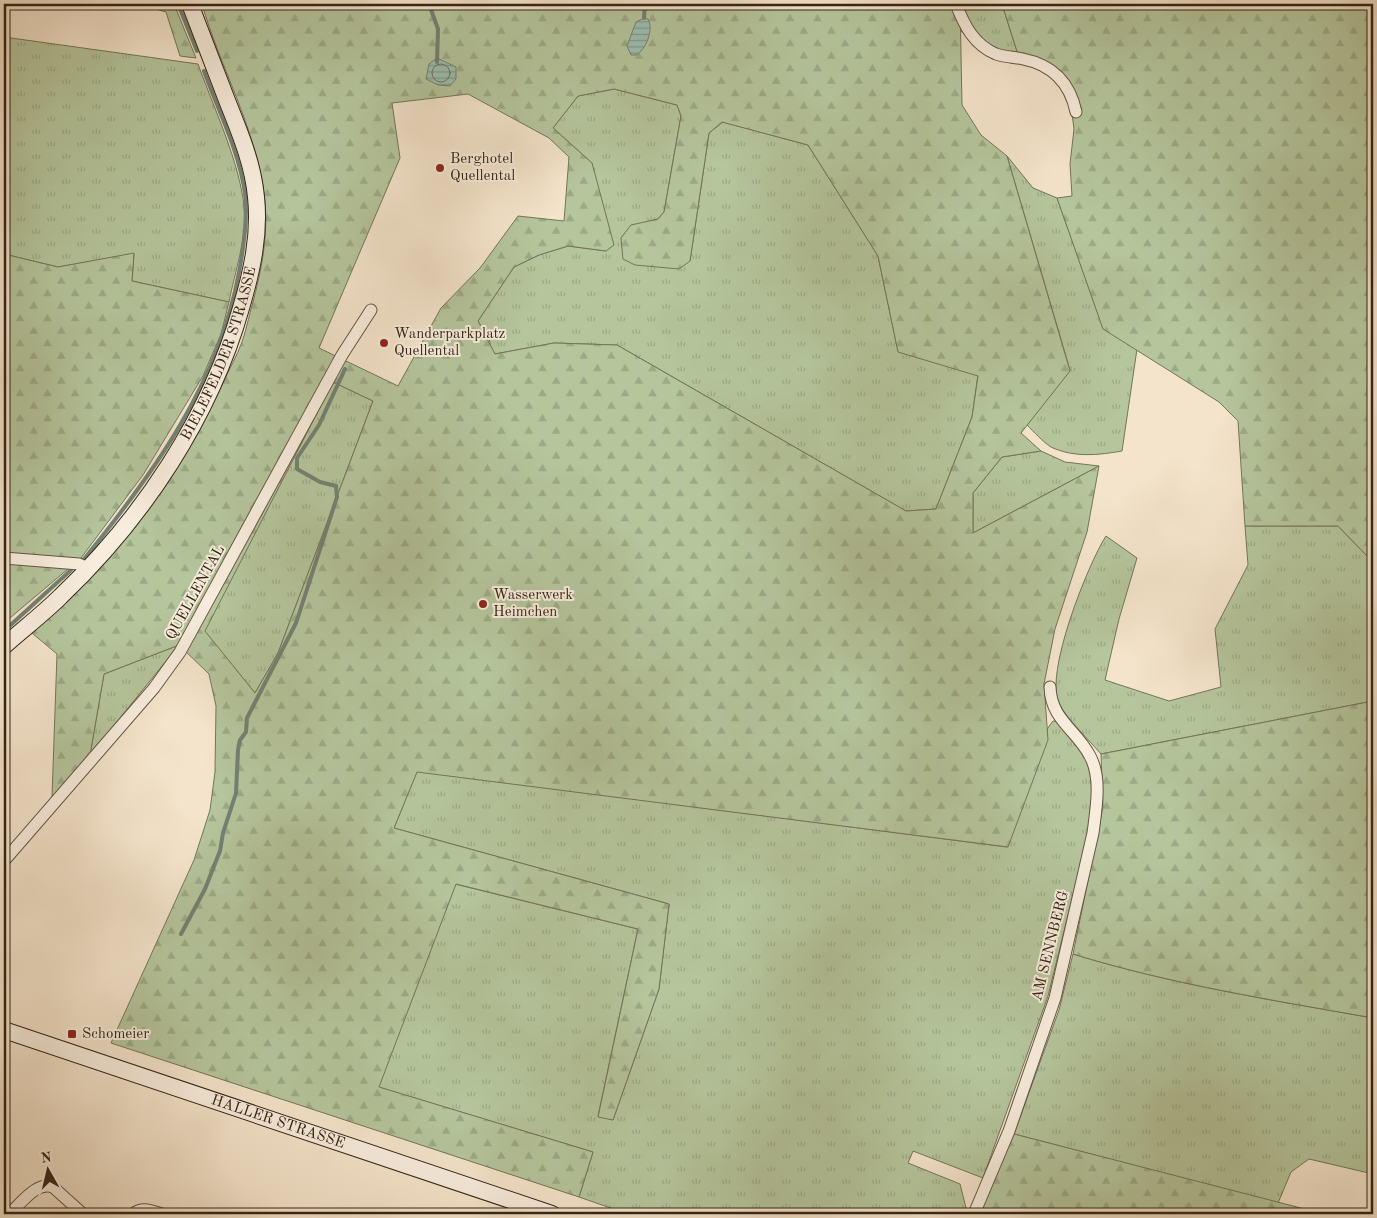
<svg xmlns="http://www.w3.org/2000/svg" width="1377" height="1218" viewBox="0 0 1377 1218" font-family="'Old Standard TT',serif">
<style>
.grass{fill:url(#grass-tufts);stroke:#747559}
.forest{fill:url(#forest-firs);stroke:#747559;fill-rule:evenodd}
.water{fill:url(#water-rules);stroke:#738173}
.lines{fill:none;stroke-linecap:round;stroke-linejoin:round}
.shore{stroke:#687264;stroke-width:1}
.stream{stroke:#738173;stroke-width:4}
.minor-casing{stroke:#645543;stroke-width:13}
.secondary-casing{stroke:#342516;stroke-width:18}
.minor{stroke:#f8eddd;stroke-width:11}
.secondary{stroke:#f8eddd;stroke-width:16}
.poi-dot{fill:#8f2418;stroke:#f8eddd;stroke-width:2}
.labels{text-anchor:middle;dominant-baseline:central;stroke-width:4;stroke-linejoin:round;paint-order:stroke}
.poi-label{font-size:15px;fill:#342516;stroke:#f8eddd;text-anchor:start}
.street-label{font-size:15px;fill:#342516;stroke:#f8eddd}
</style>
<defs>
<pattern id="grass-tufts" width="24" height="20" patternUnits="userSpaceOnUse" patternTransform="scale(1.25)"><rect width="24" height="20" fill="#b5c59c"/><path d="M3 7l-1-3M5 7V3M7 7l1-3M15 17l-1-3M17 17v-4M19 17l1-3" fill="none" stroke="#9ca986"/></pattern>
<pattern id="forest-firs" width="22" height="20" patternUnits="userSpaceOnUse" patternTransform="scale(1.25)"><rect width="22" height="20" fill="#b5c59c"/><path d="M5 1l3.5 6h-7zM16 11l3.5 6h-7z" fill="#9ca986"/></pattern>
<pattern id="water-rules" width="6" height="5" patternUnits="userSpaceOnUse" patternTransform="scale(1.25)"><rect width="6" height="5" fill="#9dbfb1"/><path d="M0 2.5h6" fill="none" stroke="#819b8f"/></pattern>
</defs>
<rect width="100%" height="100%" fill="#f4e4cb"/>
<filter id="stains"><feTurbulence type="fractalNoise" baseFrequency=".004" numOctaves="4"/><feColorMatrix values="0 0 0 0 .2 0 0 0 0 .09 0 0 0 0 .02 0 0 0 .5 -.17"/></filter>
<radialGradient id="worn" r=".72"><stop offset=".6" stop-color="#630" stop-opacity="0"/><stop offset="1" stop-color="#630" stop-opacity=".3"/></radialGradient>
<!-- grass -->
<g class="grass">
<path d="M960 4H1002L1021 64C990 61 982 52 961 31Z"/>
<path d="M4 37 198 64C213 106 240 163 244 207 247 238 235 271 229 302L132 281 134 254 58 267 4 254Z"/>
<path d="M614 89 677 105 681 116 664 212 658 219 631 226 621 238 690 261 709 133 723 122 808 145 878 256 898 351 978 375 972 417 936 509 906 511 617 345 554 343 495 354 491 348 489 338 478 321 514 267 539 255 568 246 606 251 592 163 553 128 578 96Z"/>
<path d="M1007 156 1033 188 1057 198 1103 328 1137 349 1122 451C1099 455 1074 458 1051 447 1043 442 1034 432 1027 425L1070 370Z"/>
<path d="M333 382 373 401 278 653 255 693 204 631Z"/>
<path d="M1041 451 1065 462 1099 466 973 533V493L1002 457Z"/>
<path d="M1245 526H1338L1373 562V701L1101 754C1089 740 1066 718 1059 703 1044 674 1088 564 1106 536L1137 558 1119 619 1105 680 1169 701 1221 687 1215 629 1248 565Z"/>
<path d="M179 645 90 755 104 674Z"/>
<path d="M1053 721 1058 722 1087 758 1093 789 1092 818 1048 996 983 1178 913 1151 908 1163 960 1184 966 1208 964 1214H628L579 1197 593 1152 378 1087 455 884 638 929 598 1116 613 1120 659 989 669 904 394 828 417 771 1007 847 1047 741V729Z"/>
<path d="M1073 954C1170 984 1272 1000 1373 1018V1174L1309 1159 1291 1172 1278 1203 1014 1134 1059 1010Z"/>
</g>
<!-- forest -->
<g class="forest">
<path d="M149 4H174L196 58 180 56 166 12 149 7Z"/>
<path d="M202 4H960L962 105 981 135 1007 156 1070 371 1021 433 1041 451 1002 457 973 493V533L1099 466 1087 532 1055 629 1044 684 1048 740 1008 847 417 772 394 828 669 904 659 989 613 1120 598 1117 638 929 456 884 379 1087 593 1152 579 1197 111 1043 194 860 210 810 215 772 216 706 209 674 179 645 104 674 90 755 52 797 57 654 32 633C111 565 179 477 223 383 229 369 237 356 242 342 247 327 250 312 254 298 263 263 269 229 264 193 255 127 220 67 202 4ZM614 89 677 105 681 116 664 212 658 219 631 225 621 238 623 259 635 265 679 269 690 261 709 133 722 122 808 145 878 256 898 352 978 376 972 417 936 509 906 511 617 345 554 343 495 354 478 321 514 267 539 255 568 246 606 251 614 245 592 163 553 128 578 96ZM468 94 549 138 569 157 564 221 518 216 480 268 441 308 398 386 319 348 400 158 392 103ZM333 382 373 401 278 653 255 693 205 631Z"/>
<path d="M1002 4H1373V562L1338 526H1245L1238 421 1219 402 1103 329 1057 198 1072 196 1070 164 1074 129 1071 106 1065 92 1044 70 1021 64Z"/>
<path d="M134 253 132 281 229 302 221 334 203 376 143 475 81 558 4 623V254L58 267Z"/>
<path d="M1373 701V1018C1272 1000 1170 984 1073 954L1103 807 1101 754Z"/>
<path d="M1014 1134 1324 1214H979Z"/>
</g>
<!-- water -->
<g class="water">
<path d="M644 18 648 19C654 29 646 50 636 55H631L627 46 636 22Z"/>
<path d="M437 58 456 67V79L450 86 438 85 426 79 429 64Z"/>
</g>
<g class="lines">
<!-- shore -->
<circle class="shore" cx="441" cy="73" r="9"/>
<!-- stream -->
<g class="stream">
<path d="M178 4 197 51"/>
<path d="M429 4 438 29 437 62"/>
<path d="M644 18 645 4"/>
<path d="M84 559C154 473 219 383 239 272 244 246 248 219 245 193 239 151 218 110 204 71"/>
<path d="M4 631 71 570"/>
<path d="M181 934 205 889 220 851 223 833 236 793 238 750 240 740 246 732 247 718 296 623 337 497 336 486 320 482 297 469V458L319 425 345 369"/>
</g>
<!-- minor casing -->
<g class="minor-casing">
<g id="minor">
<path d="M956 4C964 25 974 45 996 54 1004 57 1014 57 1023 59 1053 65 1070 83 1076 112"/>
<path d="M4 558 79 564 88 568"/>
<path d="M4 861 154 688 180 652 342 355 371 310"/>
<path d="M9 1214C21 1204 36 1181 53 1187L83 1214"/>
<path d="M133 1214C142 1206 152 1211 162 1214"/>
<path d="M974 1214 1009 1131 1055 998 1093 833C1096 809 1102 778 1090 756 1076 729 1051 720 1050 687"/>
</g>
</g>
<!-- secondary casing -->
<g class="secondary-casing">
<g id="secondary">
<path id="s1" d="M4 646C23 629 43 614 61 596 143 518 210 417 241 308 252 271 260 235 256 197 253 164 240 133 228 103 215 70 203 37 190 4"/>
<path id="s2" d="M4 1030 552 1214"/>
</g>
</g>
<!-- minor -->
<use href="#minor" class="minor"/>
<!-- secondary -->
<use href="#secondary" class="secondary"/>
</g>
<!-- markers -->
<g class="poi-dot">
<circle cx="440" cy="168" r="5"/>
<circle cx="384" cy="343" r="5"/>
<circle cx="483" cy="604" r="5"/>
<rect x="67" y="1029" width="10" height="10" rx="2.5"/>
</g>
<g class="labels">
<!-- poi labels -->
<g class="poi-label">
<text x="450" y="159">Berghotel<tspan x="450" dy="17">Quellental</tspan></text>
<text x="394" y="334">Wanderparkplatz<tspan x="394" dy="17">Quellental</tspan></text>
<text x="493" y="595">Wasserwerk<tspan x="493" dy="17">Heimchen</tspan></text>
<text x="82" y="1034">Schomeier</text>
</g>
<!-- street labels -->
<g class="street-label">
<text stroke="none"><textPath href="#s1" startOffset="369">BIELEFELDER STRASSE</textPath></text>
<text transform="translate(196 593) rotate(-61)">QUELLENTAL</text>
<text transform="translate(1051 946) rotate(-76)">AM SENNBERG</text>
<text stroke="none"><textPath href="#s2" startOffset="289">HALLER STRASSE</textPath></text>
</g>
</g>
<!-- margin -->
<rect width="1377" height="1218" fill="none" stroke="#f4e4cb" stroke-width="20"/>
<rect x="5" y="5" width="1367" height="1208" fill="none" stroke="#342516" stroke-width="2.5"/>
<rect x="10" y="10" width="1357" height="1198" fill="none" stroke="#342516"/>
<!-- north arrow -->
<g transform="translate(48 1170) rotate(352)" stroke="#f8eddd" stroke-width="4" paint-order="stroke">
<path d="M0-4L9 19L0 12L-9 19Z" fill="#342516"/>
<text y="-8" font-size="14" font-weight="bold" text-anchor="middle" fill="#342516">N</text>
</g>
<rect width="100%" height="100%" filter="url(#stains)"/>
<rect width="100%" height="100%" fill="url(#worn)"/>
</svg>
